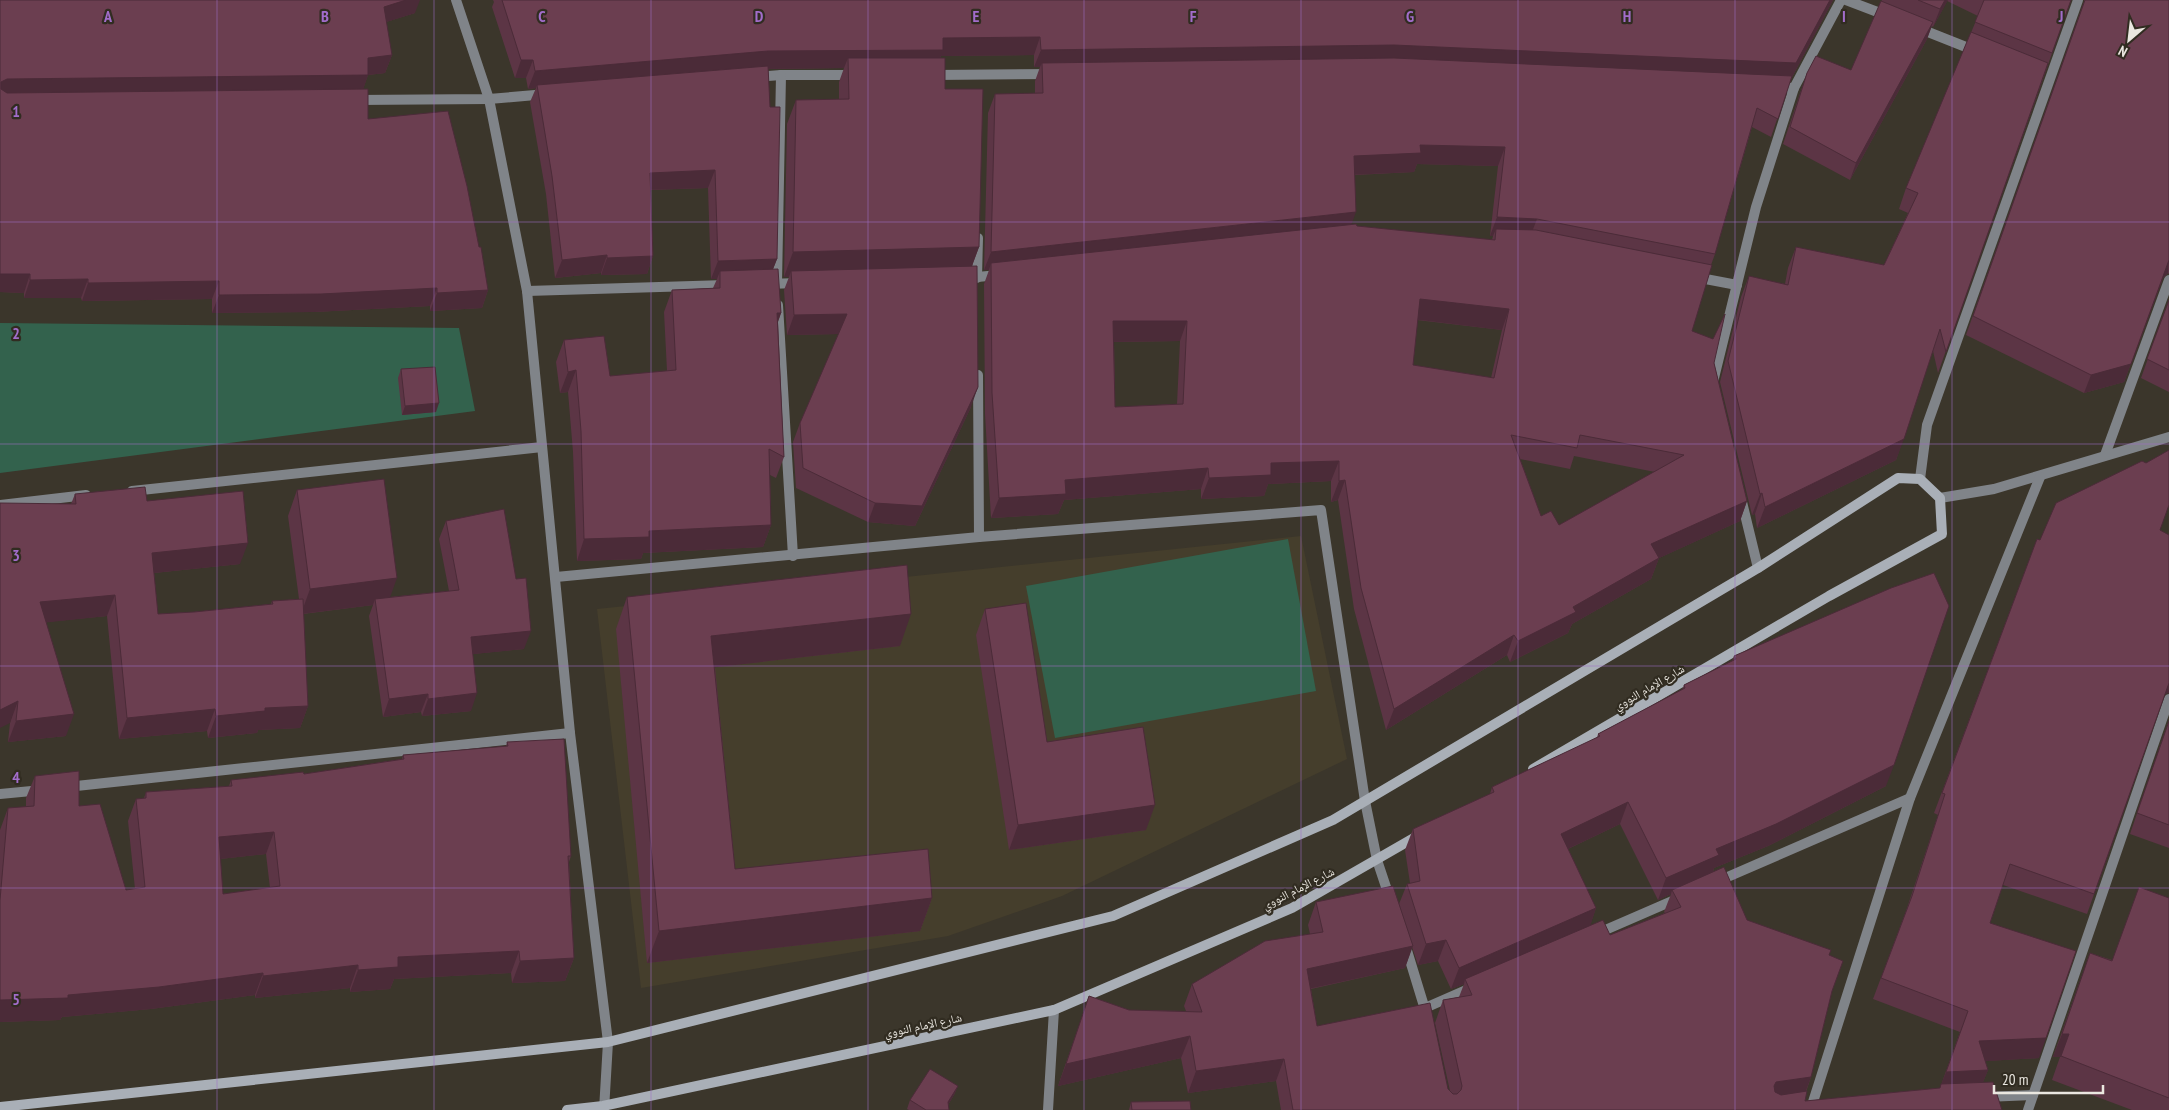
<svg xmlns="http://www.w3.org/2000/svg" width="2169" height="1110" viewBox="0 0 2169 1110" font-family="'PT Sans Narrow','Noto Naskh Arabic',sans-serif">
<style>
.education{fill:#453e2c}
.green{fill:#33624d}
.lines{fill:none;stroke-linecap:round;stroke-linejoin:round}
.street{stroke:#808489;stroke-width:10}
.secondary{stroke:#a9afb7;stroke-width:10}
.wall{fill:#5c3545;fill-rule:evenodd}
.shaded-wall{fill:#4b2b38}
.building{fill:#6b3e50;stroke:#4b2b38;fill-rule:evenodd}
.grid{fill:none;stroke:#a26dcb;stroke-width:1;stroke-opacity:0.55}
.labels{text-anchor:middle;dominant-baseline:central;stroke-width:4.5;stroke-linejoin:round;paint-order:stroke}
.street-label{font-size:12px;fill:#eae7e0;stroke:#312c21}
.grid-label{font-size:16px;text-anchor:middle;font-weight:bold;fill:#a26dcb;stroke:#312c21;stroke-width:4.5;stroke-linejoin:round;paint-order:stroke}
</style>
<rect width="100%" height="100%" fill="#3b362b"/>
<!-- education -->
<path class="education" d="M1301 536 1347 759 1062 896 948 936 641 988 597 609Z"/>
<!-- green -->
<g class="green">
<path d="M0 323 459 328 475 411 0 473Z"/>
<path d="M1288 539 1316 691 1055 738 1026 586Z"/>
</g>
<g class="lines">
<!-- street -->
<g class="street">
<path d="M456 0 489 99 527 291 570 733 608 1042 604 1110"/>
<path d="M1846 0 1888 16"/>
<path d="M1918 28 1976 51"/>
<path d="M933 75 1051 74"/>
<path d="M756 77 781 75H854"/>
<path d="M1775 87 1794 88"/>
<path d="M356 100 489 99 547 94"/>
<path d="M1695 277 1737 285"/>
<path d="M966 278 999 275"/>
<path d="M977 278 978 238"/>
<path d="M777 283 781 75"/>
<path d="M766 284 799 283"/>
<path d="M527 291 726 285"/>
<path d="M778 305 793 556"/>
<path d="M978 375 979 537"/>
<path d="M1713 382 1756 207 1794 88 1841 0"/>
<path d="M2105 455 2169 280"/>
<path d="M1920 479 1927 425 2078 0"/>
<path d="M132 491 542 447"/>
<path d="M1741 498 1758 568"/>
<path d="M1940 498 1994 489 2169 437"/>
<path d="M0 505 86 495"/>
<path d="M556 577 979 537 1321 510 1365 801 1377 860 1390 899"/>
<path d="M67 787 570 733"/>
<path d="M0 794 42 790"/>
<path d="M1716 882 1910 798"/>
<path d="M1596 934 1679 898"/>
<path d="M1405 944 1427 1016"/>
<path d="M1425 1008 1473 987"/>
<path d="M1985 1097 2033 1095"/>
<path d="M1812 1105 1910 798 2040 477"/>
<path d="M1048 1110 1054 1010"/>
<path d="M2028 1110 2169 699"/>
</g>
<!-- secondary -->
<g class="secondary">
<path d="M0 1107 608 1042 1113 916 1333 820 1758 568 1898 478 1920 479 1940 498 1942 534 1829 596 1533 769"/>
<path d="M567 1110 603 1106 1054 1010 1292 908 1419 835"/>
</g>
</g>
<!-- wall -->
<g class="wall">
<path d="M0 0 415 13 386 22 392 55 385 73 368 75 363 89 368 119 479 247 488 290 482 308 430 311V306L314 312 212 313V299L82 301 81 298H24V293L0 292Z"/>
<path d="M493 0H1833L1790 81 1771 137 1752 127 1715 254 1711 265 1692 331 1714 363 1747 501 1740 521 1659 558 1651 579 1572 624 1568 633 1510 662 1507 655 1386 730 1354 609 1338 500 1331 502V481L1268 484 1264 496 1201 499V489L1064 500 1058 514 991 518 985 414 984 284 989 270H984L988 113 995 94H1035V81L1040 67H1034V55L941 56 940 58 945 89 979 247 972 266 971 407 915 526 868 522 796 488 793 442 800 423 839 334 787 335 784 290 789 277H784L787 124 796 100 839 99V82L844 68 768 69 777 259 773 269 781 313 778 322 784 457 776 478 770 475 771 525 763 547 643 553 641 559 577 561 573 452 568 392 560 393 556 362 564 340 610 376 667 371 664 312 672 290 713 288 717 279H711L708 188 650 190 653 256 647 274 601 275V273L555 278 546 194 530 102 536 88 528 89 526 78H515L492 7 494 2ZM1417 164 1498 166 1490 236H1493L1492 240 1357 226 1351 225 1355 175 1414 172ZM1417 320 1502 330 1491 378 1413 365ZM1180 341 1177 404 1115 407 1114 342ZM1574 456 1655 472 1559 525 1541 516 1520 459 1570 469Z"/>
<path d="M1882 0H2071L1938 373 1933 351 1896 460 1757 528 1755 514 1752 515 1720 382 1741 297 1749 276 1785 284 1788 268 1796 247 1884 265 1908 213 1899 209 1906 188 1978 16 1947 1 1933 27 1932 26 1927 39 1850 180 1783 144 1807 73 1851 70Z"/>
<path d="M2084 0H2169V274L2168 273 2163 278 2124 382 2084 393 1966 335 2084 2Z"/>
<path d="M2169 300V392L2141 378Z"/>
<path d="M401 369 436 412 402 415 398 378Z"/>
<path d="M297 490 390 597 449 591 439 539 446 521 524 649 473 654 471 711 422 716 421 712 383 717 369 616 373 605 303 614 308 706 300 728 258 730 257 733 208 738 207 731 119 739 107 616 46 622 66 736 8 742 10 723 71 504 75 494 147 501 240 564 154 573 158 614 194 612 271 604 272 601 299 599 288 516Z"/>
<path d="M2160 531 2165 694 2087 914 2003 885 1990 923 2039 1058 1985 1061 1988 1070 1983 1082 2002 1110H1281L1276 1081 1188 1093 1181 1058 1058 1086 1089 996 1129 1010 1186 1011 1184 1006 1192 984 1310 934 1308 925 1316 902 1399 904 1407 884 1410 883 1405 850 1413 829 1490 794 1492 787 1597 738 1598 734 1682 690 1684 685 1732 661 1734 656 1886 786 1768 846 1714 868 1713 872 1747 920 1829 955 1832 991 1811 1077 1806 1092 1805 1101 1940 1088 1960 1032 1873 999 1906 911 1938 815 1934 813 2037 539 2040 540ZM1620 824 1658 900 1671 894 1664 912 1665 913 1610 935 1590 925 1596 908 1568 849ZM1412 947 1418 965 1438 961 1451 989 1464 984 1459 997 1443 1000 1435 1023 1450 1091 1448 1089 1317 1026 1311 989 1405 968Z"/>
<path d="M627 597 900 646 715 667 735 869 932 898 920 931 647 963 616 629Z"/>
<path d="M985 609 1047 742 1146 830 1009 850 976 635Z"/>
<path d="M2169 720V848L2130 834Z"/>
<path d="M507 742 571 856 569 862 574 958 565 981 512 983 511 973 394 979 390 989 350 992V988L255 998V995L151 1009 62 1017 60 1020 0 1022V830L8 808 26 807V798L35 776 79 806 126 890 135 889 128 821 136 799 144 798 146 792 229 786 231 780 304 774 402 759 403 755 506 747ZM266 854 270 888 223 894 220 859Z"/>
<path d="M2169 898V1110H2132L2052 1080 2060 1057H2053L2090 953 2112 960Z"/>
<path d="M958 1086 954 1095 948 1105 949 1110H909L907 1109 910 1100Z"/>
<path d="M1131 1102 1191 1110H1129Z"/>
</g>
<!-- shaded-wall -->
<g class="shaded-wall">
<path d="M406 0H420L415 13 377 25 384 7Z"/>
<path d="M1833 0 1790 81 1042 63 1040 67H1034L1041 50Z"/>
<path d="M1945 0H1948L1933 27 1940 9Z"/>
<path d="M1933 22 1927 39 1850 180 1856 163Z"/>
<path d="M1040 37 1034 55 941 56 936 68 848 58 844 68 761 69 537 85 536 88 528 89 535 71 768 51 943 38Z"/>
<path d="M392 55 385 73 368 75 362 93 0 97 1 82 7 79 368 58Z"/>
<path d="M521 60H533L526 78H515Z"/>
<path d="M1420 145 1505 147 1498 166 1417 164 1414 172 1347 175 1354 156Z"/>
<path d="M715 170 708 188 643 190 650 173Z"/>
<path d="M1356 212 1349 231 991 263 989 270H984L991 252Z"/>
<path d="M1497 217 1537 219 1530 237 1496 229 1493 236H1490Z"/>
<path d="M979 247 970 271H791L789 277H784L793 252Z"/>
<path d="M607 255 601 273 555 278 562 260Z"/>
<path d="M653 256 647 274 601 275 607 258Z"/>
<path d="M777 259 770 277 720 271 717 279H711L718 261Z"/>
<path d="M2169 260 2168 273 2163 278 2124 382 2084 393 2091 375Z"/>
<path d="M0 274H30L24 293 0 292Z"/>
<path d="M88 279 81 298H24L30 280Z"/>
<path d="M219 281 212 299 82 301 88 283Z"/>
<path d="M437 288 430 306 314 312 212 313 219 295Z"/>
<path d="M488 290 482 308 430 311 437 293Z"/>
<path d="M1420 299 1509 309 1502 330 1412 319Z"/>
<path d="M777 313H781L773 335Z"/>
<path d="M847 314 840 334 787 335 794 315Z"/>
<path d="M1113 321H1187L1180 341 1106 342Z"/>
<path d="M576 370 568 392 560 393 568 372Z"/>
<path d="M978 387 971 407 915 526 868 522 875 503Z"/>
<path d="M439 403 436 412 402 415 405 406Z"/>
<path d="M1904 439 1896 460 1757 528 1765 507Z"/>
<path d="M1339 461 1331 481 1268 484 1264 496 1201 499 1209 478 1271 463Z"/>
<path d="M1208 468 1201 489 1064 500 1058 514 991 518 999 498 1065 480Z"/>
<path d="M1345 480 1338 500 1331 502 1339 481Z"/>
<path d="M1762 493 1755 514 1752 515 1760 494Z"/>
<path d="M1747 501 1740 521 1644 565 1651 544Z"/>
<path d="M771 525 763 547 643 553 641 559 577 561 584 539 649 531Z"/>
<path d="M248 543 240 564 144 574 152 553Z"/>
<path d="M1659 558 1651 579 1572 624 1568 633 1510 662 1518 641 1573 607Z"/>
<path d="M397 578 388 603 375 599 373 605 301 614 310 589Z"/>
<path d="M115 595 107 616 32 624 40 602Z"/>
<path d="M911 614 900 646 700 669 711 636Z"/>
<path d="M531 631 524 649 464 655 471 637Z"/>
<path d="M1514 635 1507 655 1386 730 1394 709Z"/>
<path d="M2169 682V693L2165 694Z"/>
<path d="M477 693 471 711 422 716 428 699Z"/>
<path d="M428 694 421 712 383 717 389 699Z"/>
<path d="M18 701 10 723 0 728V710Z"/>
<path d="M308 706 300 728 258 730 257 733 208 738 216 716 265 708Z"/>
<path d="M215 709 207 731 119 739 127 718Z"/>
<path d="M74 714 66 736 8 742 16 721Z"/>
<path d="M1894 765 1886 786 1768 846 1714 868 1711 877 1672 890 1671 894 1658 900 1666 878 1716 849Z"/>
<path d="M1628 802 1620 824 1553 856 1561 834Z"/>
<path d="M1155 805 1146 830 1009 850 1018 825Z"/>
<path d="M274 832 266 854 211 860 219 837Z"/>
<path d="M932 898 920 931 647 963 659 931Z"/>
<path d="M1596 908 1589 930 1465 979 1464 984 1451 989 1459 968Z"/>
<path d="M1446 940 1438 961 1418 965 1426 944Z"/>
<path d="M1413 946 1405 968 1299 991 1307 969Z"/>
<path d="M519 951 511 973 394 979 390 989 350 992 358 970 398 957Z"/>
<path d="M574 958 565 981 512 983 520 961Z"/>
<path d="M358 965 350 988 255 998 263 976Z"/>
<path d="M263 973 255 995 151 1009 62 1017 60 1020 0 1022V1000L68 995Z"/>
<path d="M2062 1034H2069L2061 1057H2053Z"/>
<path d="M1190 1036 1181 1058 1058 1086 1066 1064Z"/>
<path d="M2046 1038 2039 1058 1972 1062 1979 1041Z"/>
<path d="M1284 1059 1276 1081 1188 1093 1196 1071Z"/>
<path d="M1988 1070 1980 1090 1938 1092 1946 1072Z"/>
<path d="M1811 1077 1803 1099 1768 1104 1774 1086 1776 1082Z"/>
<path d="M958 1086 954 1095 945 1110 948 1102Z"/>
</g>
<!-- building -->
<g class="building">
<path d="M0 0H406L384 7 392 55 368 58V75L7 79 1 82V89L7 93 368 89V119L448 111 467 186 479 247H481L488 290 437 293V288L321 294 219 295V281L88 283V279L30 280V274H0Z"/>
<path d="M502 0H1830L1796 63 1394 45 1041 50 1040 37 943 38V50L768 51 535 71 533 60H521Z"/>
<path d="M1918 0H1945L1940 9Z"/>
<path d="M1984 0H2071L2052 53 1975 22Z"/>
<path d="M2085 0H2169V260L2131 364 2091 375 1973 316Z"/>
<path d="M1881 1 1933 22 1856 163 1790 127 1807 73 1816 56 1851 70Z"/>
<path d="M1971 32 2048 63 1946 352 1940 329 1904 439 1765 507 1762 493 1760 494 1728 361 1749 276 1788 285 1796 247 1884 265 1918 193 1906 188Z"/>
<path d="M848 58H945V89H983L979 247 793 252 796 100 849 99Z"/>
<path d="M1394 58 1792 76 1778 119 1757 108 1715 254 1537 219 1497 217 1505 147 1420 145 1421 153 1354 156 1356 212 991 252 995 94 1043 93 1042 63Z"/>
<path d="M768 66 770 107H780L777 259 718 261 715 170 650 173 653 256 607 258V255L562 260 552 176 537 85Z"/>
<path d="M1356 224 1357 226 1495 240 1496 229 1536 230 1712 265 1692 331 1713 339 1725 314 1714 363 1747 501 1651 544 1659 558 1573 607 1576 612 1518 641 1514 635 1394 709 1361 588 1345 480 1339 481V461L1271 463V475L1209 478 1208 468 1065 480 1066 494 999 498 992 393 991 263ZM1420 299 1509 309 1494 378 1413 365ZM1113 321H1187L1183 404 1115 407ZM1511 435 1577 448 1580 435 1684 455 1559 525 1551 511 1541 516Z"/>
<path d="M977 266 978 387 922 506 875 503 803 468 800 423 847 314 794 315 791 271Z"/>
<path d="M778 269 781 313H777L784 457 769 449 771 525 649 531V537L584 539 581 431 576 370 568 372 564 340 604 336 610 376 676 370 672 290 720 288V271Z"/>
<path d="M2169 300V370L2147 359Z"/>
<path d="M435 367 439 403 405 406 401 369Z"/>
<path d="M2169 450V505L2160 530 2169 535V683L2094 894 2010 864 1990 923 2076 951 2046 1038 1979 1041 1988 1070 1946 1072 1968 1011 1881 978 1912 896 1945 794 1942 793 2037 539 2040 540 2056 503 2142 461 2146 463Z"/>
<path d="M384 479 397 578 310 589 297 490Z"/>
<path d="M145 487 147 501 243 491 248 543 152 553 158 614 194 612 273 604 272 601 303 599 308 706 265 708V711L216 716 215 709 127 718 115 595 40 602 74 714 16 721 18 701 0 710V503L76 504 75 494Z"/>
<path d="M504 509 516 579 526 578 531 631 471 637 477 693 428 699V694L389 699 375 599 459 590 446 521Z"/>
<path d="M907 565 911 614 711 636 735 869 928 849 932 898 659 931 627 597Z"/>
<path d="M1934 573 1949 606 1894 765 1776 824 1716 849 1719 855 1666 878 1628 802 1561 834 1596 908 1459 968 1446 940 1426 944 1407 884 1420 881 1413 829 1494 792 1492 787 1600 736 1598 734 1685 688 1684 685 1736 659 1734 656 1891 588Z"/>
<path d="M1026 603 1047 742 1143 727 1155 805 1018 825 985 609Z"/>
<path d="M2169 721V825L2137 813Z"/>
<path d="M564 739 571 856H568L574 958 520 961 519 951 398 957V967L358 970V965L263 976V973L159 987 68 995V998L0 1000V900L8 808 34 806 35 776 79 771V806L100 804 126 890 145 887 136 799 146 798V792L232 786 231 780 303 772 304 774 404 759 403 755 508 746 507 742ZM274 832 280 886 223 894 219 837Z"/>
<path d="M1724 867 1747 920 1831 950 1829 955 1843 961 1832 991 1811 1077 1776 1082 1774 1086 1775 1092 1781 1095 1807 1091 1805 1101 1940 1088 1941 1084 1993 1082 2002 1110H1293L1284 1059 1196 1071 1190 1036 1066 1064 1089 996 1129 1010 1202 1012 1192 984 1265 941 1323 932 1316 902 1393 886 1413 946 1307 969 1317 1026 1430 1003 1448 1089 1453 1094H1457L1461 1090 1462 1086 1443 1000 1472 995 1465 979 1603 920 1610 935 1681 907 1672 890Z"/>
<path d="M2139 887 2169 898V1098L2061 1056 2069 1034H2062L2090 953 2112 961Z"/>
<path d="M930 1069 958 1086 948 1102 949 1110H926L910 1100Z"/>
<path d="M1190 1101 1191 1110H1132L1131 1102Z"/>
</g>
<!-- grid -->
<path class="grid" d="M217 0V1110M434 0V1110M651 0V1110M868 0V1110M1084 0V1110M1301 0V1110M1518 0V1110M1735 0V1110M1952 0V1110M0 222H2169M0 444H2169M0 666H2169M0 888H2169"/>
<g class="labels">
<!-- street labels -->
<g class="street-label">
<text transform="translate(1649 687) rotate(-30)">شارع الإمام النووي</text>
<text transform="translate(1298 888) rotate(-27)">شارع الإمام النووي</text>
<text transform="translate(923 1025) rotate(-12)">شارع الإمام النووي</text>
</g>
</g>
<g class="grid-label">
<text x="108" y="22">A</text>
<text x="325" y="22">B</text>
<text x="542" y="22">C</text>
<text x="759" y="22">D</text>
<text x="976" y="22">E</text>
<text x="1193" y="22">F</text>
<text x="1410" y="22">G</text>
<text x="1627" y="22">H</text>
<text x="1844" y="22">I</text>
<text x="2061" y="22">J</text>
<text x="16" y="117">1</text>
<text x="16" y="339">2</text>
<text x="16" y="561">3</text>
<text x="16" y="783">4</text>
<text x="16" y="1005">5</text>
</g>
<!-- north arrow -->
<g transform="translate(2129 40) rotate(208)" stroke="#312c21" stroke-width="4" paint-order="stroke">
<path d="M0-4L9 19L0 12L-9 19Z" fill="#eae7e0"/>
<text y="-8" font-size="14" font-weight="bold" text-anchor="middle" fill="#eae7e0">N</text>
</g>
<!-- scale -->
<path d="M1994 1085v8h109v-8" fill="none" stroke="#eae7e0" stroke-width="2.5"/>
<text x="2002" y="1085" font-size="15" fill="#eae7e0" stroke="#312c21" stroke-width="4" paint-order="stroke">20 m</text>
</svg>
